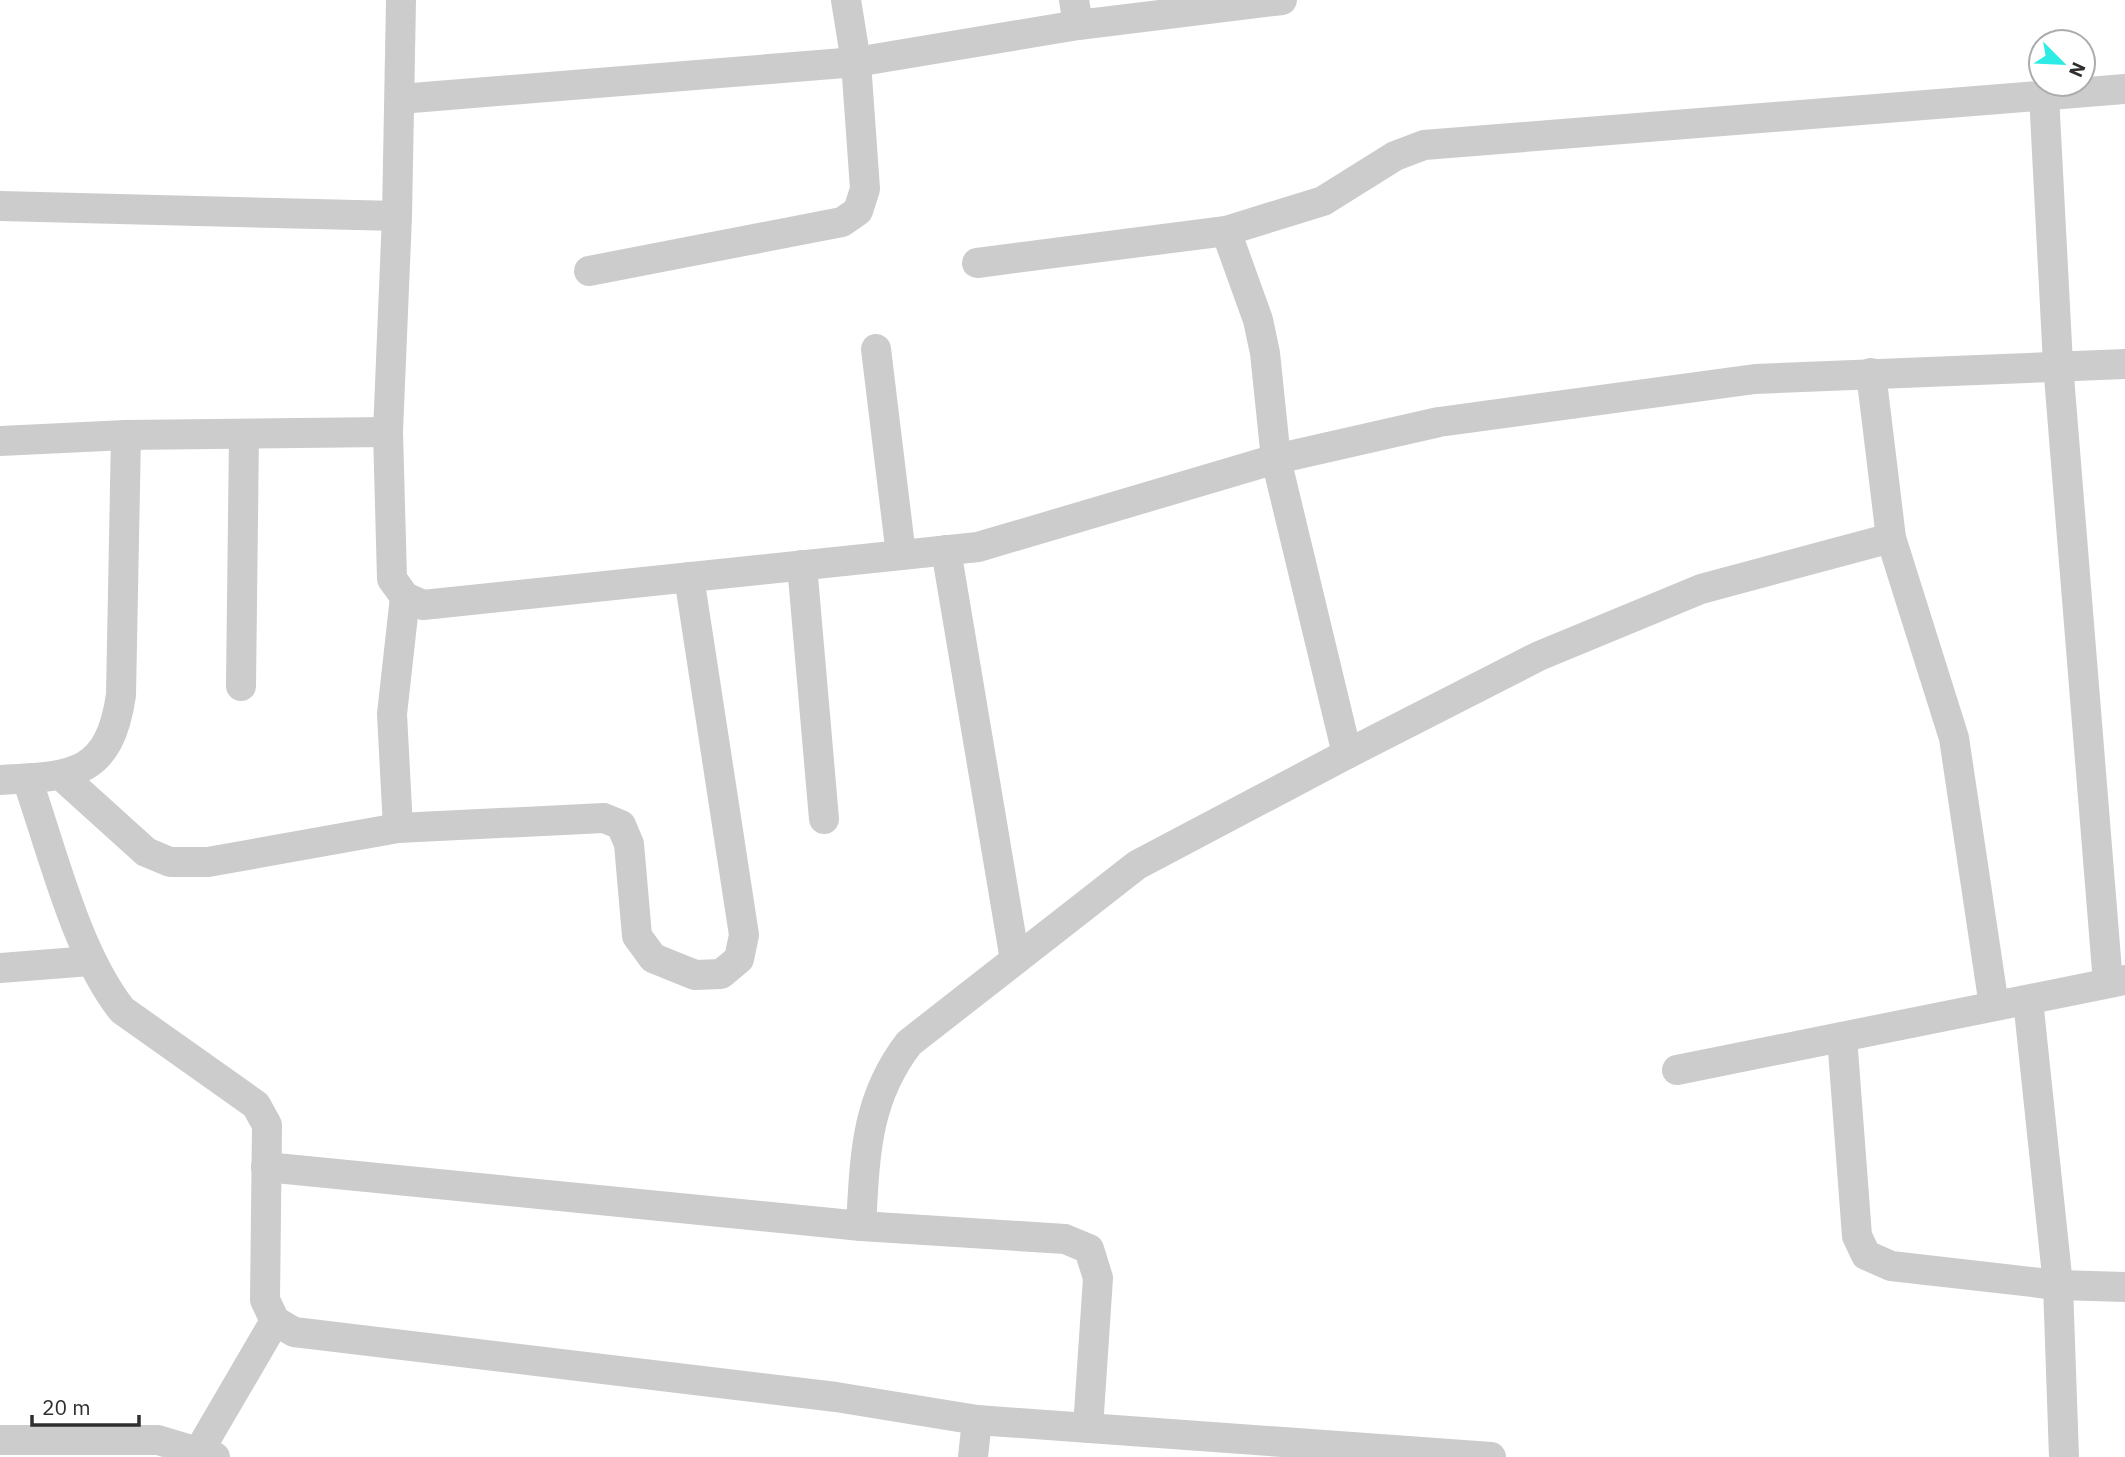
<svg xmlns="http://www.w3.org/2000/svg" width="2125" height="1457" viewBox="0 0 2125 1457" font-family="'IBM Plex Sans',sans-serif">
<style>
.lines{fill:none;stroke-linecap:round;stroke-linejoin:round}
.minor{stroke:#ccc;stroke-width:30}
</style>
<rect width="100%" height="100%" fill="#fff"/>
<g class="lines">
<!-- minor -->
<g class="minor">
<path d="M401 0 397 216 388 432 392 579 405 597 423 605 978 547 1276 459 1439 422 1755 379 2125 364"/>
<path d="M1074 0 1078 25"/>
<path d="M2044 95 2058 364 2108 983"/>
<path d="M400 99 856 62 1078 25 1282 0"/>
<path d="M0 206 397 216"/>
<path d="M1226 231 1258 320 1265 353 1276 459 1347 754"/>
<path d="M977 263 1226 231 1323 201 1395 156 1424 145 2125 89"/>
<path d="M589 271 842 222 858 211 865 189 856 62 846 0"/>
<path d="M876 349 901 555"/>
<path d="M1871 373 1891 538 1954 738 1994 1006"/>
<path d="M0 441 126 435 388 432"/>
<path d="M946 550 1015 960"/>
<path d="M802 565 824 819"/>
<path d="M241 686 244 434"/>
<path d="M63 777 146 852 170 862H208L398 828 604 818 621 825 629 844 637 936 653 958 695 975 721 974 739 959 744 935 689 577"/>
<path d="M27 779C52 850 76 952 122 1010L256 1105 267 1125 265 1300 275 1321 294 1332 836 1397 977 1420 1491 1457"/>
<path d="M0 780C72 776 109 777 121 695L126 435"/>
<path d="M398 828 392 714 405 597"/>
<path d="M0 968 90 961"/>
<path d="M2028 1000 2058 1285 2064 1457"/>
<path d="M1842 1037 1857 1236 1866 1255 1891 1266 2058 1285 2125 1287"/>
<path d="M1677 1070 2125 980"/>
<path d="M266 1167 861 1226 1065 1239 1089 1249 1098 1278 1088 1428"/>
<path d="M861 1226C865 1157 865 1100 909 1043L1137 865 1347 754 1539 656 1701 589 1891 538"/>
<path d="M0 1440H158L215 1457"/>
<path d="M199 1451 275 1321"/>
<path d="M973 1457 977 1420"/>
</g>
</g>
<!-- north arrow -->
<g transform="translate(2062 63) rotate(114)"><circle r="33" fill="#ffffff" stroke="#acacac" stroke-width="2"/>
<path d="M0-5L12 26L0 18L-12 26Z" fill="#2cece5"/>
<text y="-10" font-size="19" font-weight="bold" text-anchor="middle" fill="#2f2f2f">N</text>
</g>
<!-- scale -->
<path d="M32 1415v10h107v-10" fill="none" stroke="#2f2f2f" stroke-width="3.5"/>
<text x="42" y="1415" font-size="21" fill="#2f2f2f" stroke="#ffffff" stroke-width="5" paint-order="stroke">20 m</text>
</svg>
